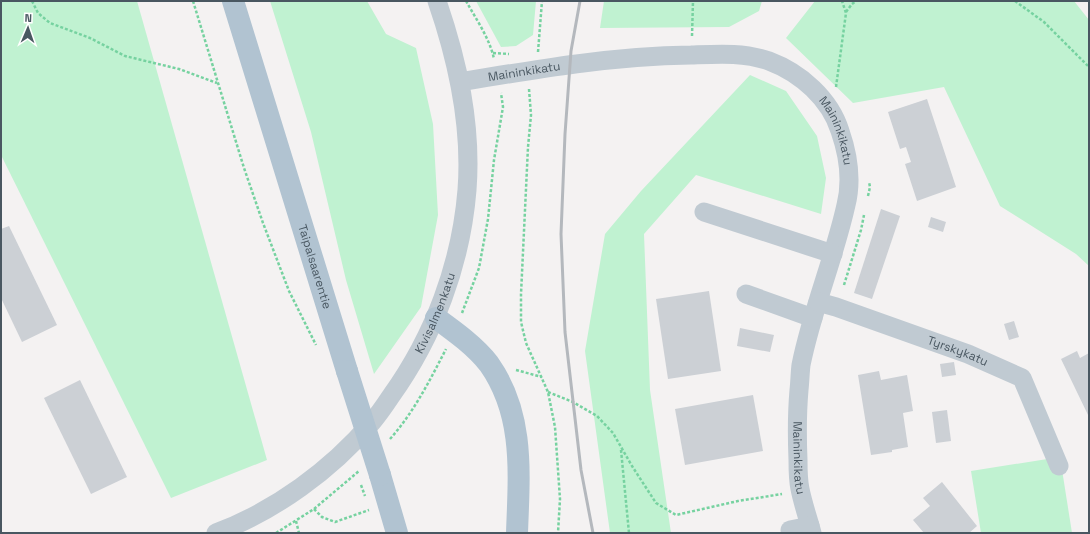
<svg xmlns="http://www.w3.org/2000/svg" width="1090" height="534" viewBox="0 0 1090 534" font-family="'Space Grotesk',sans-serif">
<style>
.green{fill:#c0f2d1}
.building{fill:#ccd0d5}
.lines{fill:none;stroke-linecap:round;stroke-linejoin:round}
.path{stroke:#76d2a0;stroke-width:2.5;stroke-dasharray:3 2;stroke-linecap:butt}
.minor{stroke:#c0cad2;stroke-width:19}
.major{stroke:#b1c3d1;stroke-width:22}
.rail{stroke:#b4b8bd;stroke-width:3}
.path-bridge{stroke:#76d2a0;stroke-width:2.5;stroke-dasharray:3 2;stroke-linecap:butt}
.major-bridge{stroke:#b1c3d1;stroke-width:22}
.labels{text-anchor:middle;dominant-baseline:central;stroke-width:3;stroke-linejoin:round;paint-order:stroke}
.street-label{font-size:12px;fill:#495761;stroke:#fff}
</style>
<rect width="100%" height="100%" fill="#f4f2f2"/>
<!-- green -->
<g class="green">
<path d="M1 1H137L267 460 171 498 1 155Z"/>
<path d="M270 1H367L386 34 416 48 433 124 438 215 421 307 374 374 346 280 311 132Z"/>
<path d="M476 1H536L533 35 516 46 501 47Z"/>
<path d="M604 1H762L759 11 729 27 600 28Z"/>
<path d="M815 1H1074L1089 20V266L1076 254 1000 206 944 87 853 103 786 38Z"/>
<path d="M750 75 786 91 817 136 826 178 821 214 696 175 644 234 650 390 671 533H610L585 351 605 234 641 191Z"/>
<path d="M1060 457 1072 533H981L971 471Z"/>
</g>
<!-- building -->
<g class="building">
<path d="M927 99 956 187 917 201 905 164 911 162 906 147 900 149 888 112Z"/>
<path d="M881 209 900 216 872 299 854 293Z"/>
<path d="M931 217 946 222 943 232 928 227Z"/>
<path d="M9 226 57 325 22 342 1 298V229Z"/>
<path d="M709 291 721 371 668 379 656 299Z"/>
<path d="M1014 321 1019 337 1009 340 1004 324Z"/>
<path d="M740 328 774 335 770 352 737 346Z"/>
<path d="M1077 351 1080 358 1089 353V417L1061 359Z"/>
<path d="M954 362 956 375 942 377 940 364Z"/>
<path d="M879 371 881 380 907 375 913 411 903 413 908 447 892 450V452L871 455 858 375Z"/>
<path d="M80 380 127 477 91 494 44 398Z"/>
<path d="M753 395 763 451 685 465 675 409Z"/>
<path d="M947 410 951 441 936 443 932 412Z"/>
<path d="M942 482 977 526 969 533H924L913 520 930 506 923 498Z"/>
</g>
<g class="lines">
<!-- path -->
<g class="path">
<path d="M32 1 38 13 50 23 90 38 125 56 179 69 217 83"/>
<path d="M193 1 244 168 263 223 289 291 316 345"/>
<path d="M466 1C476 19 490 39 494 59"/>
<path d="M1015 1 1044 22 1089 67"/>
<path d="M846 12 852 4 856 1"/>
<path d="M692 36 693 1"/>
<path d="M538 52 542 1"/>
<path d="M493 53 509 54"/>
<path d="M836 87 846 13 842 1"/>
<path d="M529 89 531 115 528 147 521 294V322L526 343 548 392 555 427 560 499 558 533"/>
<path d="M868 196 870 187 869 182"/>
<path d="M844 285 861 230 864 215"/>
<path d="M462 313 479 268 488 219 494 160 503 107 501 93"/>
<path d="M516 370 542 377"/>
<path d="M548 392 573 402 597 416 613 433 632 466 656 503 676 515 738 501 782 494"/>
<path d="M390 439C414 412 430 380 446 349"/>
<path d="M621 450 629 533"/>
<path d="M314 509 322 517 335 522 369 510"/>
<path d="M296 521 299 533"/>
<path d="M276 533 314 509 359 471"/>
</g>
<!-- minor -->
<g class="minor">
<path id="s1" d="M460 82C537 69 613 56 691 55 717 54 744 52 769 61 801 73 830 99 840 131 848 154 852 181 846 205 834 259 812 310 801 365 800 373 800 381 799 390 797 413 797 436 798 460 798 469 798 480 800 489 803 504 808 518 812 533"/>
<path d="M704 212 833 254"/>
<path d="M746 294 813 318"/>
<path id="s2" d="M818 302 836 307 968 354 1022 378 1059 466"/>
<path d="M790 530 810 526"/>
<path id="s3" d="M216 533C275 511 331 470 372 422 379 414 385 405 391 396 434 336 461 264 467 190 472 125 458 62 437 1"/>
</g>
<!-- major -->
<g class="major">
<path id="s4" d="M233 1 347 371"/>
<path d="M436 318C454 331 475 346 489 364 525 415 519 474 517 533"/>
<path d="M380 475 397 533"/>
</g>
<!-- rail -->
<path class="rail" d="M580 1 571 51 565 134 561 234 565 332 581 470 593 533"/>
<!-- path-bridge -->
<path class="path-bridge" d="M361 485 365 496"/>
<!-- major-bridge -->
<path class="major-bridge" d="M347 371 380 475"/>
</g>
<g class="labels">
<!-- street labels -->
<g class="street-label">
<text stroke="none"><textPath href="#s1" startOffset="65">Maininkikatu</textPath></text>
<text stroke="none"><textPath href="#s1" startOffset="413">Maininkikatu</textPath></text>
<text stroke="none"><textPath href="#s4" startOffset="278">Taipalsaarentie</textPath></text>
<text stroke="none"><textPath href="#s3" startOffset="320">Kivisalmenkatu</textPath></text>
<text stroke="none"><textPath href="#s2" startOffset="148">Tyrskykatu</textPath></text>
<text stroke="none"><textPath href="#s1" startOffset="749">Maininkikatu</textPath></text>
</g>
</g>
<!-- border -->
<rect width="1090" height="534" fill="none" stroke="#495761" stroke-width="4"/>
<!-- north arrow -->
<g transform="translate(28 28) rotate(2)" stroke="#ffffff" stroke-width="3" paint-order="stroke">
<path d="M0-3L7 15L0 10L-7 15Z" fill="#495761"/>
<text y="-6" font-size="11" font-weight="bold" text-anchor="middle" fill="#495761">N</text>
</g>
</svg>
